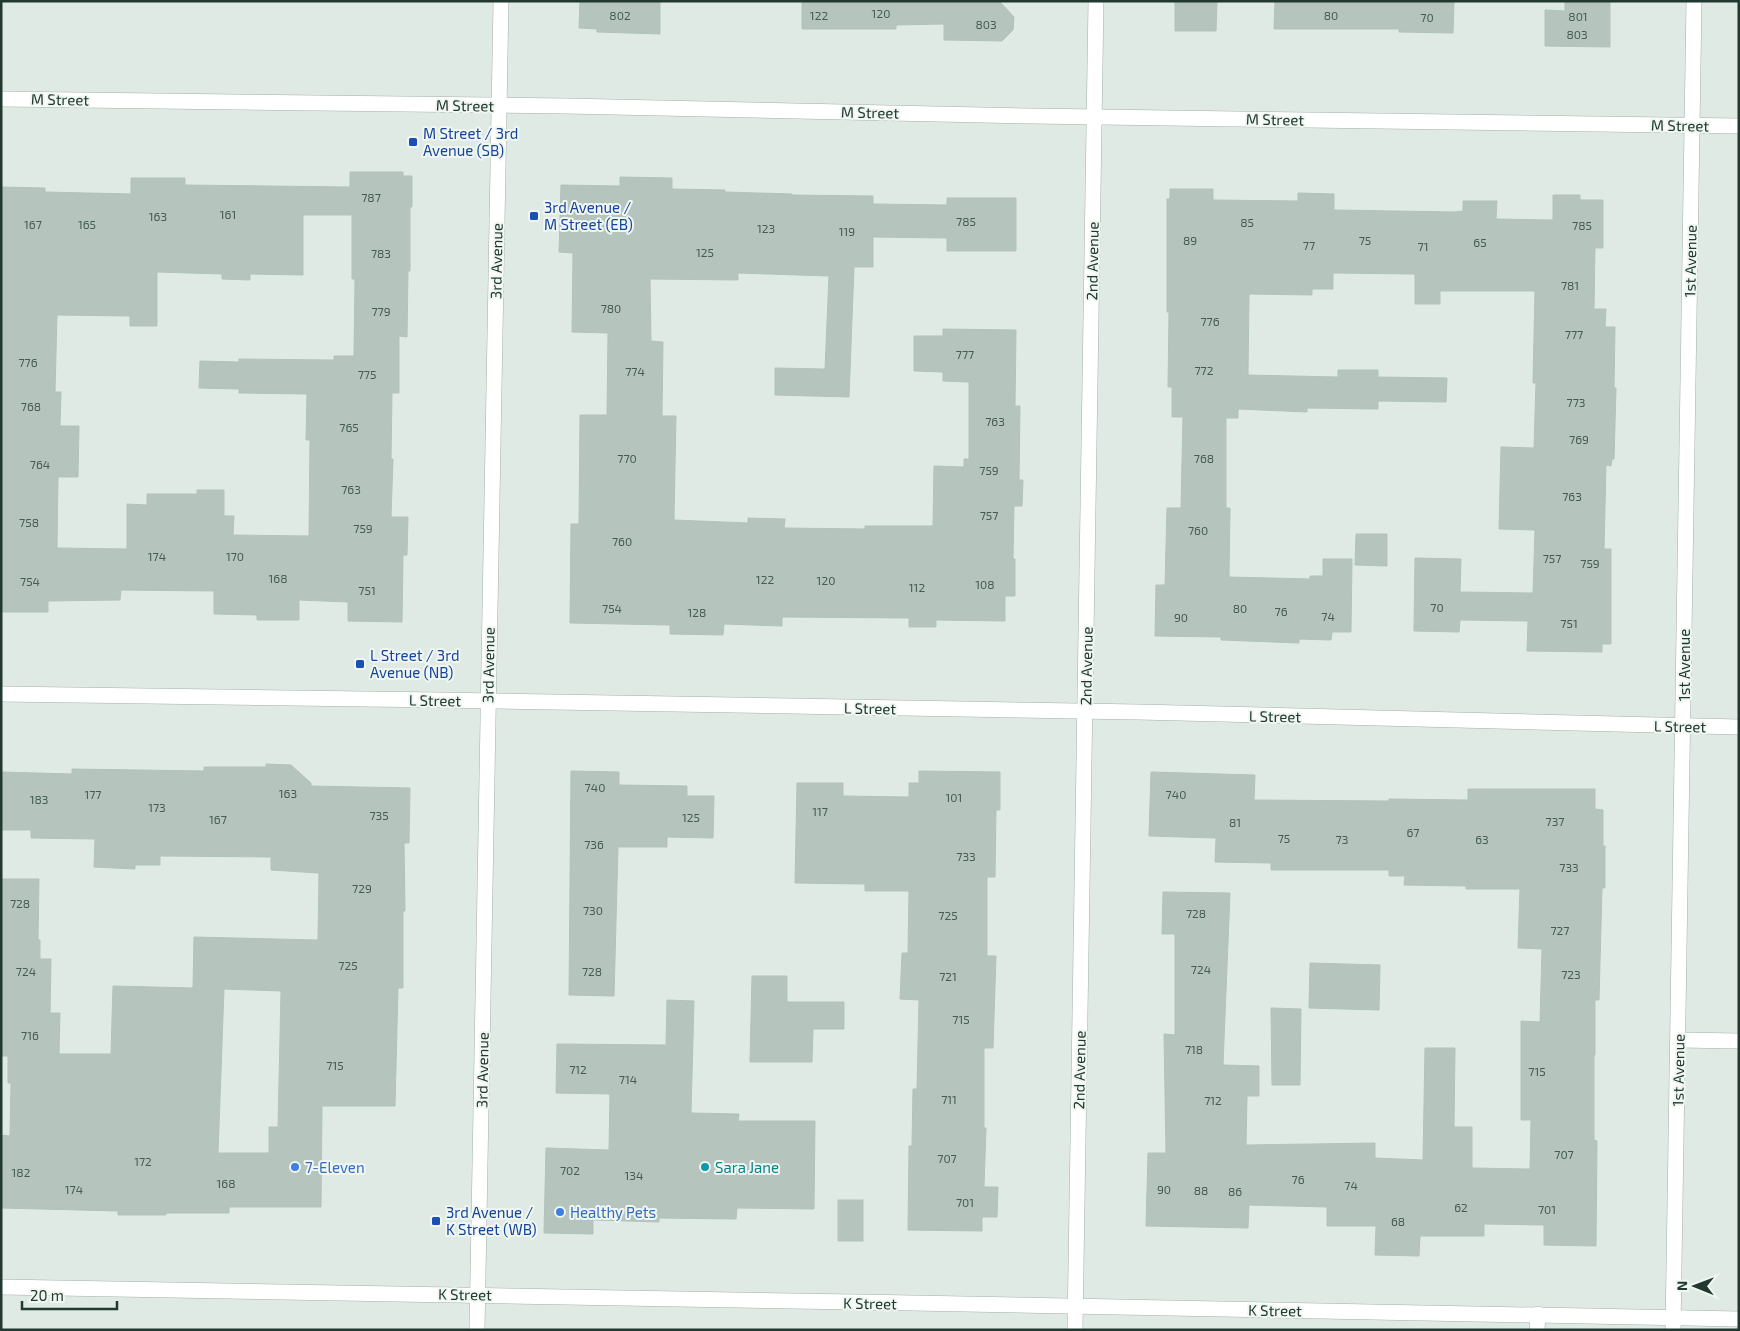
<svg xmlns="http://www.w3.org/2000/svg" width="1740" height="1331" viewBox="0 0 1740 1331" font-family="'Exo 2',sans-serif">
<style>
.building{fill:#b5c4bd;stroke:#b2c3ba;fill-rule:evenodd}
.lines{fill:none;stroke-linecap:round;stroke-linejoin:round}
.service-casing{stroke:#a2b1aa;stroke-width:16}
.minor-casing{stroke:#a2b1aa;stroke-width:16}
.tertiary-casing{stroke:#a2b1aa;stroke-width:16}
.service{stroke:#fff;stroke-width:15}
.minor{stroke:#fff;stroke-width:15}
.tertiary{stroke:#fff;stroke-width:15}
.transit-dot{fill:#1a4fb4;stroke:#f0f7f2;stroke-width:2}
.shop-dot{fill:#3f7fe0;stroke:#f0f7f2;stroke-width:2}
.culture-dot{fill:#0f9aa8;stroke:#f0f7f2;stroke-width:2}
.labels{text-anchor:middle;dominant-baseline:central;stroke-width:4;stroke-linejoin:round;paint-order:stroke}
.number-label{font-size:12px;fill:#465c53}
.street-label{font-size:15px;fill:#213930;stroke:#f0f7f2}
.transit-label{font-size:15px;fill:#164399;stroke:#f0f7f2;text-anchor:start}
.shop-label{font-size:15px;fill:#366cbe;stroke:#f0f7f2;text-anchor:start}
.culture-label{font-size:15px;fill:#0d838f;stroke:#f0f7f2;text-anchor:start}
</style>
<rect width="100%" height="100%" fill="#dfeae4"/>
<g class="building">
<path d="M580,1H660V34L597,32V29L579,28Z"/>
<path d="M802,1H999L1014,17L1013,30L1002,41L944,40V24L896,25V29H802Z"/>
<path d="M1175,1H1217L1216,31H1175Z"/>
<path d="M1275,1H1454L1453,33L1399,32V29H1274Z"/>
<path d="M1565,1H1610V47L1545,46V10L1565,11Z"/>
<path d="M350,172H403V176H412V207H410V271H408L407,337L399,336V393H392L391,459H393L391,517H408L407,555H403L402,622L348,621V602L299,600V620H257V615L214,614V591L121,590L120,600L48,601V612H1V187L45,188V192L131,194V178H185V185L350,187ZM303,215H352V279H355L354,356H334V360L239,359V362L200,361L199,388L239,389V393L307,394L306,440H310L309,536L233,535L234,516H224V490H197V494H147V505L127,504V549L57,548L58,477H78L79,426H60L61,392H55L57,315L130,316V326H157V272L222,274V279L250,280V274L303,275Z"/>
<path d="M620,177L672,178V189L725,190V192L792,194V195L873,196V204L947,205V198H1016V251H947V238L873,237V267H854L849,397L775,395V368L825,369L829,276L738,273V280L650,279L651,341L663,342L662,416H676L674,520L748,523V518L785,519L784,528L865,529V526H933L934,466L964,467V459H969V382L943,381V372L914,371V336H943V329L1016,330L1015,406H1020L1019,480H1023L1022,506H1014L1013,559H1015V596H1005V621L936,620V627H909V618L782,617V626L724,624L723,635L670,634V625L570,623L571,524H579L580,415H607L608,333L572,332L573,253L559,252L561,185L620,186Z"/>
<path d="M1170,189H1213V200L1298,201V193L1334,194V210L1454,212L1463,211V201H1497L1496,219L1553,220V195H1580V200H1603V248H1595L1594,309H1606L1605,327H1615L1614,388H1616L1614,459H1612L1611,466L1606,465L1604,549H1611V644H1602V652L1527,651L1528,621L1460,620L1459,632L1414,631L1415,558L1461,559L1460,592L1533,593L1535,530L1499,529L1501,447L1534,448L1536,383H1533L1535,291H1440V304H1415V274L1333,273V289H1312V295L1249,294L1248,375L1338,377V370H1378V377L1447,378L1446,402L1378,401V409L1307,408V412L1238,409V418H1226V508H1230L1229,577L1310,579V576H1323V559H1352L1351,632H1332L1331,640L1299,639V643L1221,640V637L1155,636L1156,585H1165L1167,508H1181L1183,417H1172V387H1168L1169,312H1167V199H1170Z"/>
<path d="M1356,534H1387V566L1355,565Z"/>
<path d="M266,764L291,765L311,783V786L410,788L409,843H404L405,911H403V988H398L395,1106H322L321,1207H229V1213H166V1215H118V1211L1,1208V1135L10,1136L11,1083H8V1056H1V879H39L38,940H40V959H51L50,1013H60L59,1054H111L113,986L193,988L194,937L318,940L319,873L271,870V857L160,856V865H135V869L94,867L95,839L31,838V830H1V772L72,774V769L204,771V767H266ZM224,989L281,991L278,1127H269V1153H218Z"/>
<path d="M571,771L619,772V785L687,786V796H714L713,838L667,837V847H618L614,996L569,995Z"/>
<path d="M919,771L1000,772V810H996L995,877H987V956H996L993,1048H984V1128H986L984,1187H998L997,1217H982V1231L908,1230L909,1146H912L913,1089H917L919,1000L900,999L902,953H908L909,891H865V884L795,883L797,783H843V796L909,797V783H919Z"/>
<path d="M1151,772L1255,775L1254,800L1389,801V799L1468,800V789H1595V809L1603,810V846H1605V888H1602L1599,1000H1595V1055H1594V1140L1597,1141L1596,1246L1544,1245V1225L1484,1224V1236H1420L1419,1256L1375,1255L1376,1226H1327V1207L1249,1205L1248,1228L1146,1226L1148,1153H1166L1164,1034L1175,1035V934H1162L1163,892L1230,893L1223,1065L1259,1066V1096H1247L1246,1145L1375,1143V1158L1423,1160L1425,1048H1455L1454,1127H1472V1168L1530,1169L1531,1120H1521V1021L1540,1022L1542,949L1518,948L1520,889H1466V886L1404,885L1405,876H1389V870H1271V863L1215,862L1216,838L1149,836Z"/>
<path d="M1310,963L1380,965L1379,1010L1309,1008Z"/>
<path d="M752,976H787V1002H844V1029H813L812,1062H750Z"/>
<path d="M667,1000L694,1001L691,1113L739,1114L738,1121H815L814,1209L737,1208L736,1219L659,1218V1222L593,1220V1234L544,1233L546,1148L609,1150L610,1094L556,1093L557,1044L666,1045Z"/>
<path d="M1271,1008L1301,1009L1300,1085H1272Z"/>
<rect x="838" y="1200" width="25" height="41"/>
</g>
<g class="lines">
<defs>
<g id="service">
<path d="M1679,1040L1739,1041"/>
<path d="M1537,1330L1538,1314"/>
</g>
<g id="minor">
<path d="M1,99L566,106L1031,116L1739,126"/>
<path d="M1,694L439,700L1138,712L1739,727"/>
<path d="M1,1287C580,1295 1160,1309 1739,1319"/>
<path d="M1673,1330L1694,1"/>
</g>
<g id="tertiary">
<path d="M477,1330L501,1"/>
<path d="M1075,1330L1096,1"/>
</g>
</defs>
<use href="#service" class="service-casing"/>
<use href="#minor" class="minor-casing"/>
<use href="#tertiary" class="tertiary-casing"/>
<use href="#service" class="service"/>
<use href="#minor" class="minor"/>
<use href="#tertiary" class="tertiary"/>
</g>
<g class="transit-dot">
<rect x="408" y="137" width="10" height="10" rx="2.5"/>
<rect x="529" y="211" width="10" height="10" rx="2.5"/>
<rect x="355" y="659" width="10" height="10" rx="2.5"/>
<rect x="431" y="1216" width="10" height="10" rx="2.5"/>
</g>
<g class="shop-dot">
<circle cx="295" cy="1167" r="5"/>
<circle cx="560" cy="1212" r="5"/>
</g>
<circle class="culture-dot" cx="705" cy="1167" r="5"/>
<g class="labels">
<g class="number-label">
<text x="881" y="13">120</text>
<text x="620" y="15">802</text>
<text x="819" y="15">122</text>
<text x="1331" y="15">80</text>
<text x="1578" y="16">801</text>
<text x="1427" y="17">70</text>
<text x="986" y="24">803</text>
<text x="1577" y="34">803</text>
<text x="371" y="197">787</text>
<text x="228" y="214">161</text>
<text x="158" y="216">163</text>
<text x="966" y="221">785</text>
<text x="1247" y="222">85</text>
<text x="33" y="224">167</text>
<text x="87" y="224">165</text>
<text x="1582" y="225">785</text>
<text x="766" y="228">123</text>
<text x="847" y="231">119</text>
<text x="1190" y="240">89</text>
<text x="1365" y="240">75</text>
<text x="1480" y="242">65</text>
<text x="1309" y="245">77</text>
<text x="1423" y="246">71</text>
<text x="705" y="252">125</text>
<text x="381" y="253">783</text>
<text x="1570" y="285">781</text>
<text x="611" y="308">780</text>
<text x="381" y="311">779</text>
<text x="1210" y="321">776</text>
<text x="1574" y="334">777</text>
<text x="965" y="354">777</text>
<text x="28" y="362">776</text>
<text x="1204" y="370">772</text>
<text x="635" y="371">774</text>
<text x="367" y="374">775</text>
<text x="1576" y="402">773</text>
<text x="31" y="406">768</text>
<text x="995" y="421">763</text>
<text x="349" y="427">765</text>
<text x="1579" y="439">769</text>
<text x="627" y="458">770</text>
<text x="1204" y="458">768</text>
<text x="40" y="464">764</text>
<text x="989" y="470">759</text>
<text x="351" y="489">763</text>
<text x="1572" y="496">763</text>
<text x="989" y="515">757</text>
<text x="29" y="522">758</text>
<text x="363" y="528">759</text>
<text x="1198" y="530">760</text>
<text x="622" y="541">760</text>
<text x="157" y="556">174</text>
<text x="235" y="556">170</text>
<text x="1552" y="558">757</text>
<text x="1590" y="563">759</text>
<text x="278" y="578">168</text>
<text x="765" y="579">122</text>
<text x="826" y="580">120</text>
<text x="30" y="581">754</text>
<text x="985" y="584">108</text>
<text x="917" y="587">112</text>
<text x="367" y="590">751</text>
<text x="1437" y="607">70</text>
<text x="612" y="608">754</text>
<text x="1240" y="608">80</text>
<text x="1281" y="611">76</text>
<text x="697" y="612">128</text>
<text x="1328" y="616">74</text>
<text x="1181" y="617">90</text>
<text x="1569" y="623">751</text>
<text x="595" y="787">740</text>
<text x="288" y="793">163</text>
<text x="93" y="794">177</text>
<text x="1176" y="794">740</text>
<text x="954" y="797">101</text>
<text x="39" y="799">183</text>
<text x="157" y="807">173</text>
<text x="820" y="811">117</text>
<text x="379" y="815">735</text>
<text x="691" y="817">125</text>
<text x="218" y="819">167</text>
<text x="1555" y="821">737</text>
<text x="1235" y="822">81</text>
<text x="1413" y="832">67</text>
<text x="1284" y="838">75</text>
<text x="1342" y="839">73</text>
<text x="1482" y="839">63</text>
<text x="594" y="844">736</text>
<text x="966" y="856">733</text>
<text x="1569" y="867">733</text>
<text x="362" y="888">729</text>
<text x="20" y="903">728</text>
<text x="593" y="910">730</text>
<text x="1196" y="913">728</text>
<text x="948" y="915">725</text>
<text x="1560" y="930">727</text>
<text x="348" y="965">725</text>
<text x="1201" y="969">724</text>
<text x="26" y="971">724</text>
<text x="592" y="971">728</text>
<text x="1571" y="974">723</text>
<text x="948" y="976">721</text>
<text x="961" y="1019">715</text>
<text x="30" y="1035">716</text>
<text x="1194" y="1049">718</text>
<text x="335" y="1065">715</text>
<text x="578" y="1069">712</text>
<text x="1537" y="1071">715</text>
<text x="628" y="1079">714</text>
<text x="949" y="1099">711</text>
<text x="1213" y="1100">712</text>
<text x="1564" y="1154">707</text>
<text x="947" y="1158">707</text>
<text x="143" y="1161">172</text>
<text x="570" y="1170">702</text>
<text x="21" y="1172">182</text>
<text x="634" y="1175">134</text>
<text x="1298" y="1179">76</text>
<text x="226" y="1183">168</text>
<text x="1351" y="1185">74</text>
<text x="74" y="1189">174</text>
<text x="1164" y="1189">90</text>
<text x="1201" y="1190">88</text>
<text x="1235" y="1191">86</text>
<text x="965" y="1202">701</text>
<text x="1461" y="1207">62</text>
<text x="1547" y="1209">701</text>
<text x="1398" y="1221">68</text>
</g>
<g class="street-label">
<text transform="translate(60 99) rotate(1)">M Street</text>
<text transform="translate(465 105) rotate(1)">M Street</text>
<text transform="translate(870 112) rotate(1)">M Street</text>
<text transform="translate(1275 119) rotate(1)">M Street</text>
<text transform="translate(1680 125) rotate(1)">M Street</text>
<text transform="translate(496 261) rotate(-89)">3rd Avenue</text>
<text transform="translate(1092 261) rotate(-89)">2nd Avenue</text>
<text transform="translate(1690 261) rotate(-89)">1st Avenue</text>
<text transform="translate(488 665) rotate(-89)">3rd Avenue</text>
<text transform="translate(1684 665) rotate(-90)">1st Avenue</text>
<text transform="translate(1086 666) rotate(-89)">2nd Avenue</text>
<text transform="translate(435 700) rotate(1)">L Street</text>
<text transform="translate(870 708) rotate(1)">L Street</text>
<text transform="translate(1275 716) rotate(1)">L Street</text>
<text transform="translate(1680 726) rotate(1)">L Street</text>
<text transform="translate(482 1070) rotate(-89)">3rd Avenue</text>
<text transform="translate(1079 1070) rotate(-89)">2nd Avenue</text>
<text transform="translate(1678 1070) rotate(-89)">1st Avenue</text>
<text transform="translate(465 1294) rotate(1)">K Street</text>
<text transform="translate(870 1303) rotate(1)">K Street</text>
<text transform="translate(1275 1310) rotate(1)">K Street</text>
</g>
<g class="transit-label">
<text x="423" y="133">M Street / 3rd<tspan x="423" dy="17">Avenue (SB)</tspan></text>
<text x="544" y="207">3rd Avenue /<tspan x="544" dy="17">M Street (EB)</tspan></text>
<text x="370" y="655">L Street / 3rd<tspan x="370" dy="17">Avenue (NB)</tspan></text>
<text x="446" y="1212">3rd Avenue /<tspan x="446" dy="17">K Street (WB)</tspan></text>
</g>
<g class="shop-label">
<text x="305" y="1167">7-Eleven</text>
<text x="570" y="1212">Healthy Pets</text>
</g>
<g class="culture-label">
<text x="715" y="1167">Sara Jane</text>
</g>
</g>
<rect width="1740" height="1331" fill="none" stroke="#213930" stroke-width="5"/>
<g transform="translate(1695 1286) rotate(271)" stroke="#f0f7f2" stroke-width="4" paint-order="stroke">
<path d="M0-4L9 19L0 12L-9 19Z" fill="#213930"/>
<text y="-8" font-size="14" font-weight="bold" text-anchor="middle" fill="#213930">N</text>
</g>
<path d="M22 1301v8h95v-8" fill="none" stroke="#213930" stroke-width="2.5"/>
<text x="30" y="1301" font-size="15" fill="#213930" stroke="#f0f7f2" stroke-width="4" paint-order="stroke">20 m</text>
</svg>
